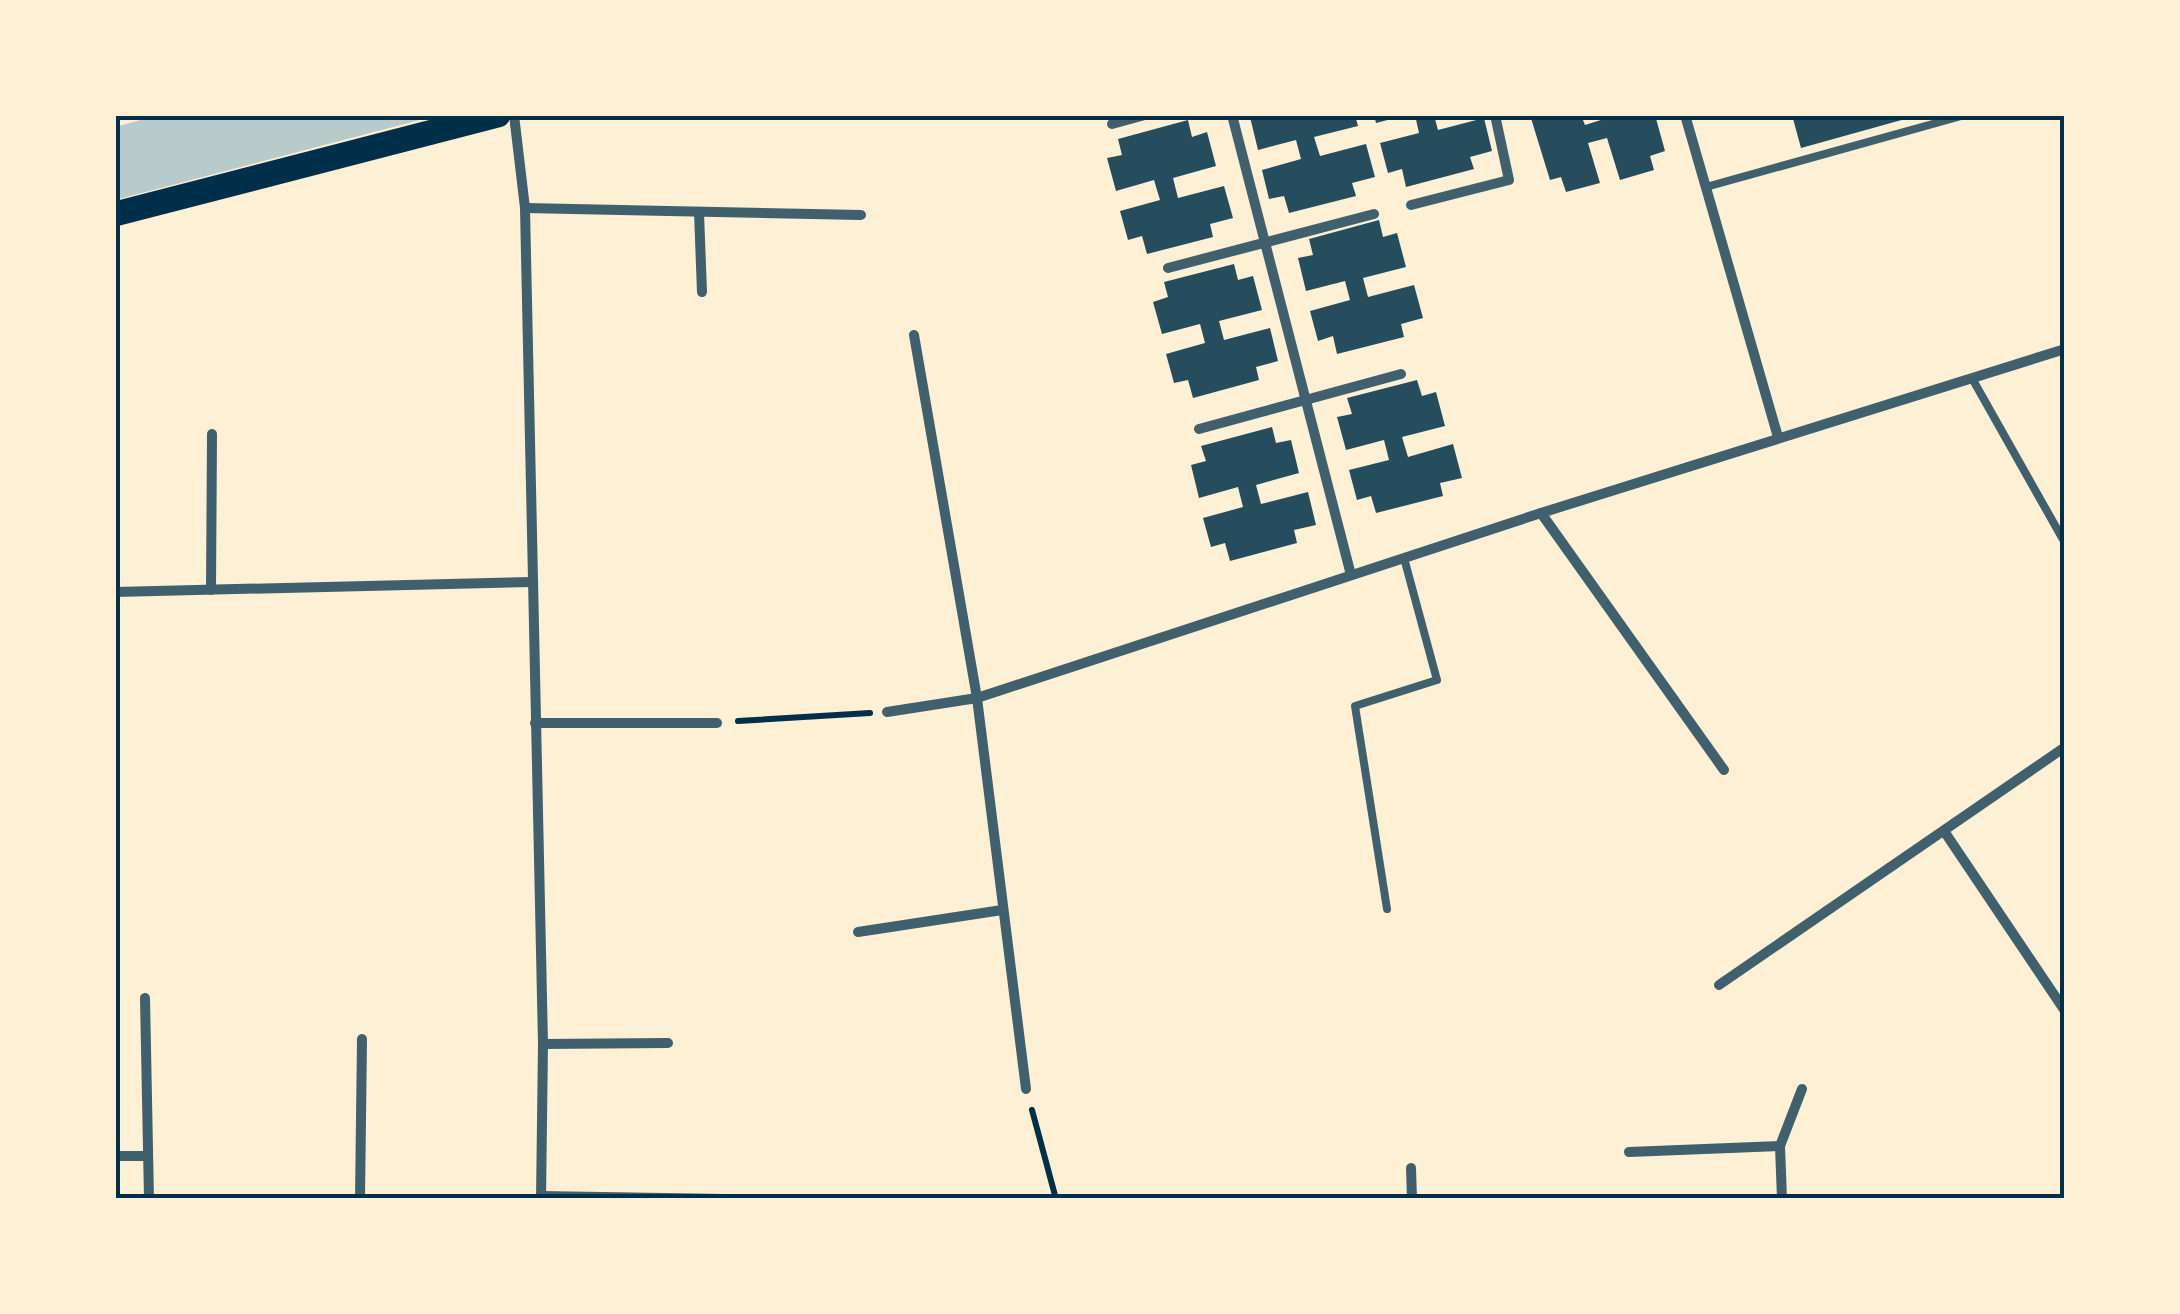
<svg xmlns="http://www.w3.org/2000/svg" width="2180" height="1314" viewBox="0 0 2180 1314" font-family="Overpass,sans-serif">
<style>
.green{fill:#b9caca}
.building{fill:#264d5e}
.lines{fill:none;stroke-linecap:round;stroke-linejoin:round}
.path{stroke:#003049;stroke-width:6}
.service{stroke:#3f606c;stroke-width:8}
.minor{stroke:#3f606c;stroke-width:10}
.primary{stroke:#003049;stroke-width:25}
.neatline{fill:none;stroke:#003049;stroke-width:4}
</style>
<rect width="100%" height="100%" fill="#fdf0d5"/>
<path class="green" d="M159,115H439L115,200V127Z"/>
<g class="building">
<path d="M1258,115H1355L1358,126L1314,137L1320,156L1366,144L1375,177L1352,183L1356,196L1289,213L1284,196L1269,199L1262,170L1301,159L1296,140L1258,150L1250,117Z"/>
<path d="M1374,115H1403V116L1376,123Z"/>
<path d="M1415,115H1434L1438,130L1484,118L1492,151L1470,157L1474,169L1406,187L1402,169L1388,173L1380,143L1419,133Z"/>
<path d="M1530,115H1581L1585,125L1604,119L1603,115H1655L1665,151L1650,156L1654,170L1620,180L1607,138L1588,143L1600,183L1566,192L1561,177L1550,180Z"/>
<path d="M1792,115H1915L1916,116L1801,148Z"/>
<path d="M1188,120L1192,137L1207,132L1216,166L1173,178L1178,198L1224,186L1233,218L1210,224L1213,237L1147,254L1142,236L1128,240L1120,211L1160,200L1154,180L1116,191L1107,158L1122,155L1118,139Z"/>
<path d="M1379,220L1383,237L1397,233L1406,267L1363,278L1368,297L1414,285L1423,318L1401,324L1404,337L1337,354L1333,336L1318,341L1310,311L1350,300L1345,281L1306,291L1298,258L1313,255L1309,239Z"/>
<path d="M1234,264L1238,280L1253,276L1262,310L1219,321L1224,340L1270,328L1278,361L1256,367L1259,380L1193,398L1188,380L1174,383L1166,354L1205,343L1200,324L1162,334L1153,302L1168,297L1164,282Z"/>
<path d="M1417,380L1422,396L1436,392L1445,426L1402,437L1408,457L1453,444L1462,478L1440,483L1443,496L1376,513L1371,496L1357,500L1349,470L1389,460L1384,440L1346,450L1337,417L1352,414L1347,398Z"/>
<path d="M1272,427L1276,443L1291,440L1299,473L1256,485L1261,504L1308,492L1316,525L1294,530L1297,543L1230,561L1225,543L1211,547L1203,518L1243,507L1238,487L1199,498L1191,465L1206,461L1201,446Z"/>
</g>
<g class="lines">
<g class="path">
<path d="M738,721L870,713"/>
<path d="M1032,1110L1056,1199"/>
</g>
<g class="service">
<path d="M1706,187L1965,115"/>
<path d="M1973,380L2065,543"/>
<path d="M1387,909L1355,706L1437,680L1404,558"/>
</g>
<g class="minor">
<path d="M514,115L525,208L543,1044L541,1199"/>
<path d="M1232,115L1351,575"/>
<path d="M1685,115L1778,437"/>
<path d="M1112,124L1145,115"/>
<path d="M1411,205L1509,180L1495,115"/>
<path d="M525,208L861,215"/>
<path d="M699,213L702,292"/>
<path d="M1168,268L1374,214"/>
<path d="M914,335L977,698L1026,1089"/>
<path d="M1199,429L1401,374"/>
<path d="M1541,513L1724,770"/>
<path d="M211,590L212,434"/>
<path d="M115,592L532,582"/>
<path d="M887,712L977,698L1541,513L2065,349"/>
<path d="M535,723H717"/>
<path d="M1944,831L2065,1011"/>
<path d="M858,932L1002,910"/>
<path d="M1719,985L2065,747"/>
<path d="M145,998L149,1199"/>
<path d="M543,1044L668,1043"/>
<path d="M1629,1152L1780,1146"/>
<path d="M115,1156H146"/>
<path d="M1411,1168L1412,1199"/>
<path d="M541,1196L725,1199"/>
<path d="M360,1199L362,1039"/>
<path d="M1782,1199L1780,1146L1802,1089"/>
</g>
<path class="primary" d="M115,214L498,115"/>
</g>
<rect width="2180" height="1314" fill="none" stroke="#fdf0d5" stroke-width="235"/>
<rect x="118" y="118" width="1944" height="1078" class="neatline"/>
</svg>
